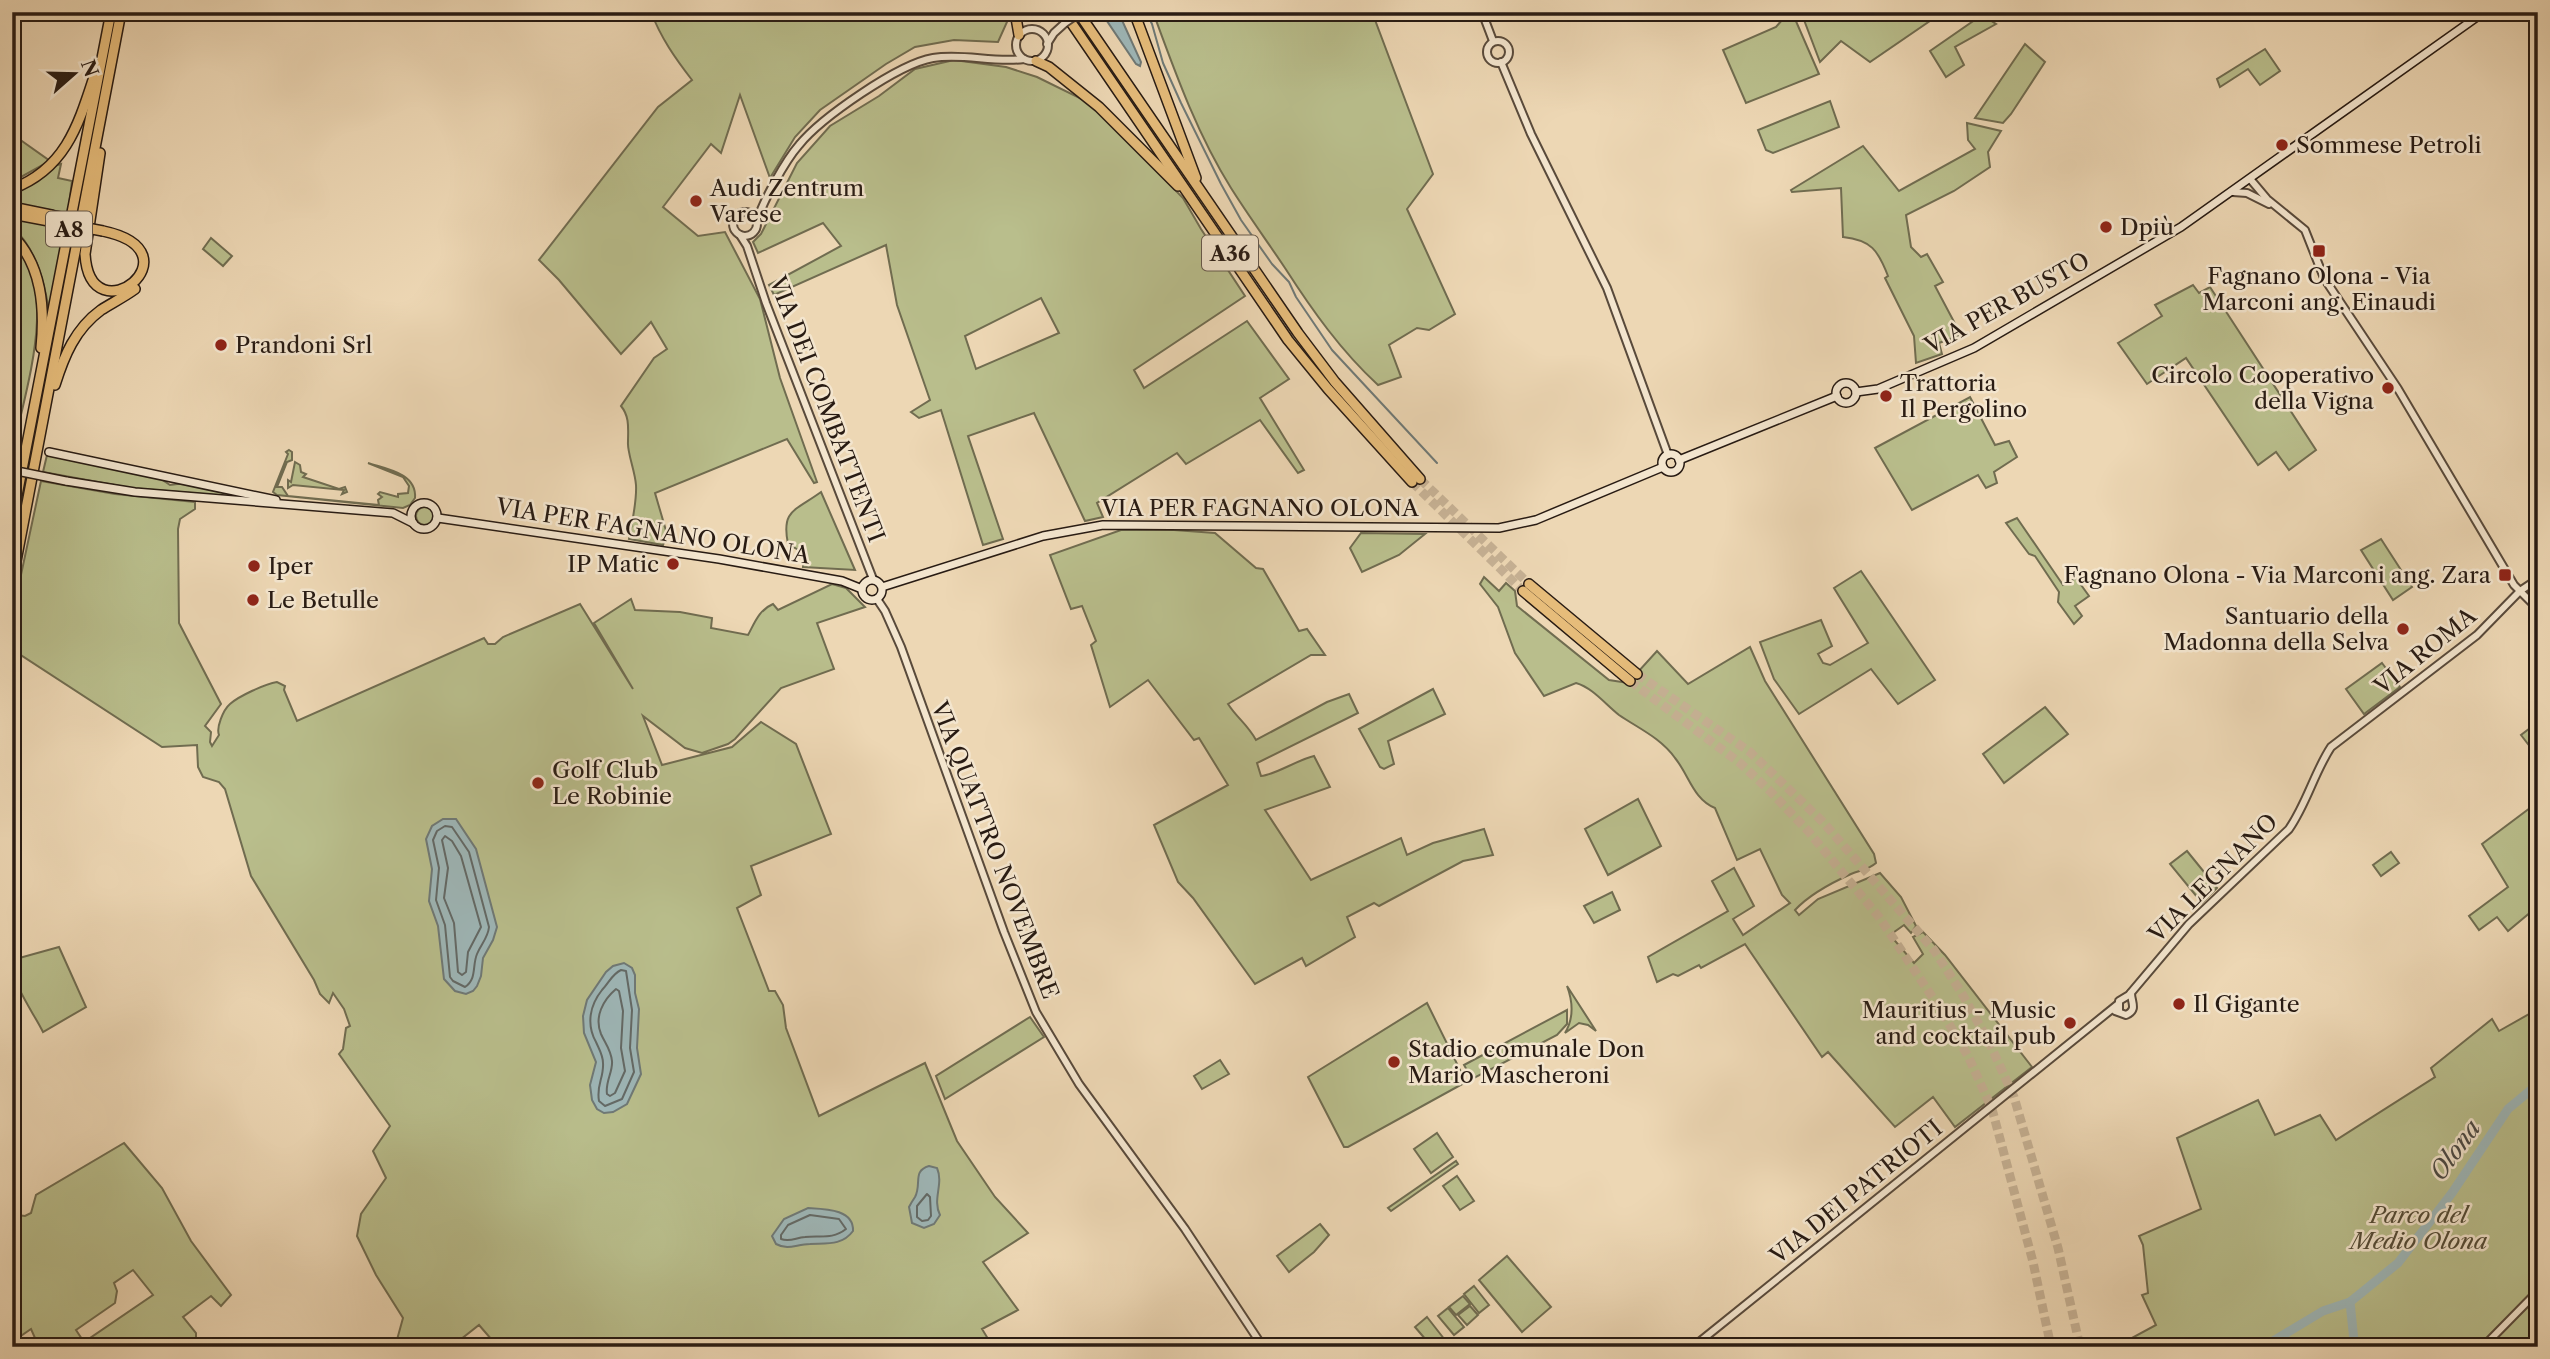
<svg xmlns="http://www.w3.org/2000/svg" width="2550" height="1359" viewBox="0 0 2550 1359" font-family="'Libre Caslon Text',serif">
<style>
.green{fill:#b9be8c;stroke:#706c50;stroke-width:2;fill-rule:evenodd}
.water{fill:#9eb7b8;stroke:#6f7976;stroke-width:2}
.lines{fill:none;stroke-linecap:round;stroke-linejoin:round}
.shore{stroke:#636966;stroke-width:2}
.stream{stroke:#6f7976;stroke-width:2}
.river{stroke:#9eb7b8;stroke-width:9}
.secondary-tunnel{stroke:#c6b194;stroke-width:7;stroke-dasharray:7 3.5;stroke-linecap:butt}
.motorway-tunnel{stroke:#c6b194;stroke-width:9;stroke-dasharray:9 4.5;stroke-linecap:butt}
.tertiary-casing{stroke:#594a3b;stroke-width:10}
.secondary-casing{stroke:#281b13;stroke-width:10}
.motorway-casing{stroke:#281b13;stroke-width:12}
.tertiary{stroke:#f3e5ce;stroke-width:6}
.secondary{stroke:#f3e5ce;stroke-width:7}
.motorway{stroke:#e6bc7a;stroke-width:9}
.tertiary-bridge-casing{stroke:#594a3b;stroke-width:10;stroke-linecap:butt}
.secondary-bridge-casing{stroke:#281b13;stroke-width:10;stroke-linecap:butt}
.motorway-bridge-casing{stroke:#281b13;stroke-width:12;stroke-linecap:butt}
.tertiary-bridge{stroke:#f3e5ce;stroke-width:6}
.secondary-bridge{stroke:#f3e5ce;stroke-width:7}
.motorway-bridge{stroke:#e6bc7a;stroke-width:9}
.poi-dot{fill:#8f2418;stroke:#f3e5ce;stroke-width:2.5}
.labels{text-anchor:middle;dominant-baseline:central;stroke-width:5;stroke-linejoin:round;paint-order:stroke}
.shield{fill:#f3e5ce;stroke:#65584b;stroke-width:2}
.shield-label{font-size:21px;font-weight:bold;fill:#281b13}
.poi-label{font-size:23px;fill:#281b13;stroke:#f3e5ce;text-anchor:start}
.street-label{font-size:23px;fill:#281b13;stroke:#f3e5ce}
.park-label{font-size:23px;font-style:italic;fill:#544c37;stroke:#f3e5ce}
.water-label{font-size:24px;font-style:italic;fill:#4b4a45;stroke:#f3e5ce}
</style>
<rect width="100%" height="100%" fill="#edd7b4"/>
<filter id="stains"><feTurbulence type="fractalNoise" baseFrequency=".00286" numOctaves="4"/><feColorMatrix values="0 0 0 0 .2 0 0 0 0 .09 0 0 0 0 .02 0 0 0 .5 -.17"/></filter>
<radialGradient id="worn" r=".72"><stop offset=".6" stop-color="#630" stop-opacity="0"/><stop offset="1" stop-color="#630" stop-opacity=".3"/></radialGradient>
<g class="green">
<path d="M651,12H1004L1007,22L998,42L954,40L915,47L886,64L820,110L795,137L770,178L740,95L721,153L711,144L663,207L698,236L725,232L760,299L780,378L817,482L814,483L787,439L655,493L667,534L663,545L629,539C632,522 637,502 636,485C635,471 627,452 628,442C628,429 630,417 621,406L654,358L667,349L651,322L621,354L559,280L539,260L658,107L692,80C675,58 661,38 651,12Z"/>
<path d="M1153,12H1372L1433,174L1407,209L1455,314L1429,330L1417,328L1389,345L1401,377L1378,385C1341,351 1312,310 1285,268C1267,241 1248,215 1231,188C1197,134 1175,72 1153,12Z"/>
<path d="M1789,12H1792L1819,74L1746,103L1723,50L1776,27Z"/>
<path d="M1801,12H1943L1870,62L1841,41L1820,62Z"/>
<path d="M1982,15L1996,24L1955,47L1964,65L1946,77L1930,51Z"/>
<path d="M2025,44L2045,62L2011,114L2003,123L1975,118Z"/>
<path d="M2265,49L2280,71L2260,85L2248,69L2220,87L2217,79Z"/>
<path d="M954,60L1006,67L1037,77L1090,103L1183,198L1201,229L1245,296L1134,370L1144,388L1247,321L1289,379L1260,398L1304,470L1298,473L1260,420L1186,464L1177,453L1097,503L1103,517L1085,521L1034,413L968,436L1003,539L983,545L941,410L919,418L911,412L930,400L897,305L886,245L774,295L769,285L841,246L823,223L758,253L753,242L761,234L797,163L830,126L879,96L915,69ZM1041,298L1059,333L976,369L965,336Z"/>
<path d="M1830,101L1839,127L1773,153L1766,150L1758,130Z"/>
<path d="M1967,123L2001,131L1988,152L1990,167L1954,191L1906,215L1911,247L1921,257L1927,254L1943,282L1935,286L1961,335L1939,343L1942,354L1916,363L1914,336L1885,278L1888,276C1878,250 1871,240 1843,237L1841,188L1792,192L1791,190L1863,146L1899,191L1975,149L1968,140Z"/>
<path d="M12,134L50,161L12,182Z"/>
<path d="M61,164L58,178L72,181L68,213L12,204V192L54,166Z"/>
<path d="M12,218L65,229L49,310C43,277 36,250 12,226Z"/>
<path d="M211,238L232,256L223,266L203,249Z"/>
<path d="M12,240C58,284 29,378 17,432L12,428Z"/>
<path d="M2193,285L2199,293L2210,287L2316,450L2289,470L2276,452L2258,465L2186,358L2147,384L2118,343L2162,316L2155,305Z"/>
<path d="M1970,397L1995,445L2009,441L2017,457L1994,472L1997,483L1986,488L1978,475L1912,510L1875,448Z"/>
<path d="M289,450L292,452V460L287,462L277,487H282L288,496L379,505L378,500L382,497L378,494L380,492L398,497V494L408,493L409,486L403,477L368,463C386,469 417,473 415,498L410,505L403,508L277,495L273,492L288,454L286,452Z"/>
<path d="M47,455L158,477L170,485L185,483L251,498L131,488L43,472Z"/>
<path d="M295,462L300,465L301,472L306,474L303,477L339,489L345,487L347,492L342,494L344,490L293,485L288,488V480L291,482Z"/>
<path d="M41,481L115,494L195,502V509L180,519L178,529L179,623L221,704L205,726L211,732L210,742L212,746L219,735C216,728 223,710 230,704C239,696 265,684 277,682L285,686L284,690L297,721L484,638L488,644H495L503,637L580,604L633,689L594,623L631,599L635,610L680,612L712,618L711,628L748,635C755,622 759,610 773,604L778,610L832,584L846,588L865,607L817,623L834,669L781,688L735,739L728,744L702,753L685,748L643,716L662,765L732,747L761,722L796,744L831,834L751,866L761,895L737,908L769,991H775L783,1005L786,1028L819,1116L925,1063L957,1141L995,1197L1028,1233L983,1262L1018,1310L982,1329L993,1347H498L479,1325L451,1347H395L403,1318L376,1275L357,1236L361,1214L386,1178L373,1151L390,1126L339,1054L343,1049L346,1028L350,1026L344,1009L333,993L329,1003L320,994L314,980L251,876L225,789L219,782L203,777L198,767L197,745L162,747L19,654L12,686V617Z"/>
<path d="M821,492L855,570L803,567L804,553L788,544C781,510 795,511 821,492Z"/>
<circle cx="425" cy="516" r="9"/>
<path d="M2017,518L2063,585L2076,578L2089,596L2075,606L2082,616L2074,624L2058,602L2059,592L2035,556L2029,554L2006,523Z"/>
<path d="M1121,530H1174L1215,533L1256,568L1263,569L1299,631L1307,629L1325,655H1311L1228,704C1237,718 1247,724 1256,740L1327,702L1349,694L1358,713L1257,763L1261,776C1275,775 1297,760 1314,756L1330,787L1265,810L1311,880L1401,838L1407,855L1433,843L1484,829L1493,855L1463,861L1379,906L1374,903L1347,917L1355,937L1306,966L1302,958L1255,984L1193,898L1178,882L1154,825L1228,785L1199,738L1194,740L1148,680L1110,707L1091,645L1096,641L1082,606L1071,609L1050,555Z"/>
<path d="M1361,533L1425,534L1399,555L1362,572L1350,548Z"/>
<path d="M2381,539L2412,587L2393,600L2361,550Z"/>
<path d="M1861,571L1935,680L1898,704L1871,669L1799,714L1774,679L1760,642L1821,620L1832,646L1818,654L1823,663L1830,665L1868,643L1834,588Z"/>
<path d="M1484,577L1499,591L1506,583L1515,591L1517,606L1609,680L1628,683L1657,651L1688,684L1750,647L1765,681L1874,854L1876,863C1868,870 1861,870 1851,874C1831,883 1810,894 1795,910L1799,915L1818,899L1880,873L1901,897L1916,926L1911,933L1904,925L1890,935L1914,963L1923,954L1913,937L1923,932L1945,955L2032,1067L1955,1127L1933,1097L1895,1127L1828,1052L1822,1057L1745,944L1701,968L1699,965L1678,976L1673,974L1657,982L1648,957L1728,911L1712,881L1734,868L1754,906L1733,919L1743,935L1790,903L1782,895L1760,849L1737,860L1715,808C1693,799 1689,775 1675,758C1661,738 1638,728 1619,715C1605,704 1593,688 1576,683L1544,696L1515,653L1498,607L1480,584Z"/>
<path d="M2382,663L2400,687L2364,714L2346,689Z"/>
<path d="M1433,689L1445,714L1388,741L1394,764L1384,769L1380,767L1359,729Z"/>
<path d="M2045,707L2068,734L2004,783L1983,754Z"/>
<path d="M2538,722V757L2521,735Z"/>
<path d="M1638,799L1661,846L1608,875L1585,829Z"/>
<path d="M2538,802V906L2508,931L2497,917L2479,930L2469,916L2508,887L2482,844Z"/>
<path d="M2187,851L2217,888L2202,903L2170,864Z"/>
<path d="M2391,852L2399,863L2381,876L2373,865Z"/>
<path d="M1612,892L1620,910L1594,923L1584,906Z"/>
<path d="M59,947L86,1007L43,1032C32,1010 12,985 12,960Z"/>
<path d="M1567,986L1596,1031L1588,1025L1579,1023L1565,1033C1574,1018 1573,1002 1567,986Z"/>
<path d="M1427,1003L1466,1082L1348,1147H1344L1308,1077Z"/>
<path d="M2538,1009V1347H2129L2128,1340L2156,1325L2142,1295L2148,1293L2143,1245L2139,1236L2201,1209L2177,1138L2258,1100L2275,1135L2320,1115L2336,1140L2435,1077L2431,1068L2492,1019L2499,1031Z"/>
<path d="M1567,1010V1024L1557,1035L1472,1079L1464,1065Z"/>
<path d="M1030,1017L1044,1037L945,1099L936,1076Z"/>
<path d="M1220,1060L1229,1074L1202,1089L1194,1076Z"/>
<path d="M1437,1133L1453,1157L1431,1173L1414,1149Z"/>
<path d="M124,1143L162,1188L191,1241L231,1295L221,1306L211,1296L183,1317L196,1333V1341L188,1347H39L31,1329L12,1342V1207L17,1215L25,1216L31,1213L36,1195ZM133,1270L153,1295L84,1342L76,1330L115,1303L117,1291L114,1283Z"/>
<path d="M1456,1161L1458,1164L1391,1211L1388,1208Z"/>
<path d="M1457,1176L1474,1201L1460,1210L1443,1186Z"/>
<path d="M1320,1224L1329,1235L1314,1252L1289,1272L1277,1256Z"/>
<path d="M1507,1256L1551,1307L1522,1332L1479,1280Z"/>
<path d="M1474,1286L1489,1305L1479,1313L1464,1294Z"/>
<path d="M1463,1296L1470,1304L1456,1315L1449,1307Z"/>
<path d="M1470,1306L1478,1315L1467,1325L1458,1315Z"/>
<path d="M1448,1308L1464,1327L1454,1335L1438,1316Z"/>
<path d="M1427,1317L1445,1340L1437,1347H1432L1415,1327Z"/>
</g>
<g class="water">
<path d="M1110,13L1121,18L1141,62L1140,66L1136,64L1107,21L1106,16Z"/>
<path d="M443,819H456L476,849L497,927L493,940L483,958L481,976L477,986L473,991L466,994L455,991L444,979L438,926L429,901L432,869L426,839L432,826Z"/>
<path d="M624,963L632,968L635,975V993L639,1009L637,1048L641,1074L627,1104L613,1112L604,1113L597,1109L592,1100L590,1085L596,1062L584,1033L583,1016L587,1000L606,972L613,966Z"/>
<path d="M929,1166L937,1168C944,1184 932,1199 940,1215L934,1224L924,1228L912,1223L909,1207C911,1203 913,1200 915,1197C922,1184 912,1171 929,1166Z"/>
<path d="M808,1208C825,1209 854,1209 853,1231C842,1246 826,1243 810,1244C796,1244 789,1251 776,1244L772,1236L784,1219Z"/>
</g>
<g class="lines">
<g class="shore">
<path d="M445,826L452,827L469,852L489,927C488,938 481,944 477,954C472,966 477,979 465,987L453,981L450,977L445,925L436,900L439,868L433,840L437,831Z"/>
<path d="M445,836L452,841L461,856L481,927L468,952L466,972L462,975L458,972L454,923L444,898L448,868L442,840Z"/>
<path d="M621,970L626,971L632,1010L630,1048L634,1072L622,1099L605,1106L599,1101C596,1085 604,1078 603,1063C603,1055 599,1049 596,1042C586,1024 590,1005 602,990C609,983 612,974 621,970Z"/>
<path d="M616,989L619,991L623,1011L621,1048L625,1071L615,1093L610,1096L607,1094C605,1082 613,1072 612,1061C611,1050 605,1043 601,1034C594,1017 603,1000 616,989Z"/>
<path d="M927,1194L930,1197L931,1216L928,1220L922,1221L917,1217V1206Z"/>
<path d="M810,1215L839,1219L846,1229C832,1240 820,1235 805,1237C795,1238 790,1242 781,1239V1235L788,1225Z"/>
</g>
<path class="stream" d="M1144,19L1150,20L1152,24L1163,63L1181,103L1221,184L1241,220L1272,264L1289,282L1296,297L1332,350L1437,463"/>
<g class="river">
<path d="M2263,1347L2323,1311L2350,1302"/>
<path d="M2348,1347L2354,1341L2350,1302L2398,1263L2452,1193L2508,1109L2538,1084"/>
</g>
<path class="secondary-tunnel" d="M14,445L49,452"/>
<g class="motorway-tunnel">
<path d="M1420,479L1529,584"/>
<path d="M1412,482L1523,591"/>
<path d="M1637,674L1750,752L1823,822L1934,950L1961,992L1989,1042L2014,1097L2058,1248L2080,1347"/>
<path d="M1630,681L1740,763L1770,791L1808,831L1879,917L1939,1007L1968,1056L1992,1109L2033,1262L2051,1347"/>
</g>
<defs>
<g id="tertiary">
<path d="M1482,12L1493,41"/>
<circle cx="1032" cy="45" r="16"/>
<circle cx="1498" cy="52" r="11"/>
<path d="M1047,44L1054,33L1065,23"/>
<path d="M1501,62L1531,134L1607,288L1668,455"/>
<path d="M2251,180L2267,199L2305,230L2324,278L2398,389L2514,585L2538,609"/>
<path d="M2233,192L2247,193L2269,204"/>
<circle cx="745" cy="224" r="12"/>
<path d="M757,221C763,201 785,161 799,145C821,118 898,64 933,58C963,53 993,63 1024,59"/>
<path d="M740,235L747,246L766,303L873,579"/>
<path d="M877,599L885,611L901,647L1004,932L1036,1012L1079,1084L1185,1229L1263,1347"/>
<path d="M2115,1011L2126,1015C2138,1010 2131,1002 2131,993"/>
<path d="M2119,1011V1001L2129,995L2189,924L2289,829C2307,803 2314,773 2331,747L2477,635L2520,591L2538,579"/>
<path d="M1693,1347L2117,1005"/>
<path d="M2483,1347L2538,1291"/>
</g>
<g id="secondary">
<circle cx="1846" cy="393" r="10"/>
<path d="M1856,392L1878,389L1974,348L2181,227L2484,12"/>
<path d="M12,445H14"/>
<path d="M49,452L276,500"/>
<circle cx="1671" cy="463" r="9"/>
<path d="M1679,460L1837,396"/>
<path d="M66,481L135,492L393,513L413,523"/>
<circle cx="424" cy="516" r="13"/>
<path d="M438,518L719,559L842,581L862,589"/>
<circle cx="872" cy="590" r="10"/>
<path d="M882,587L1043,536L1103,525L1499,528L1536,520L1663,467"/>
</g>
<g id="motorway">
<path d="M1015,12L1019,35"/>
<path d="M1064,12L1288,340L1328,389L1412,482"/>
<path d="M1078,12L1298,333L1335,382L1420,479"/>
<path d="M1134,12L1196,178"/>
<path d="M1036,61L1049,67L1099,107L1178,186"/>
<path d="M100,153L85,254C90,340 202,252 103,231"/>
<path d="M12,189C65,169 78,126 94,77"/>
<path d="M12,207L51,215"/>
<path d="M12,214L49,221"/>
<path d="M12,235C42,265 45,308 41,348"/>
<path d="M55,385C64,356 75,329 101,310C112,303 124,297 135,289"/>
<path d="M12,521L111,12"/>
<path d="M12,582L121,12"/>
<path d="M1529,584L1637,674"/>
<path d="M1523,591L1630,681"/>
</g>
</defs>
<use href="#tertiary" class="tertiary-casing"/>
<use href="#secondary" class="secondary-casing"/>
<use href="#motorway" class="motorway-casing"/>
<use href="#tertiary" class="tertiary"/>
<use href="#secondary" class="secondary"/>
<use href="#motorway" class="motorway"/>
<defs>
<path id="tertiary-bridge" d="M1065,23L1081,12"/>
<path id="secondary-bridge" d="M12,470L66,481"/>
<g id="motorway-bridge">
<path d="M51,215L75,220"/>
<path d="M49,221L103,231"/>
</g>
</defs>
<use href="#tertiary-bridge" class="tertiary-bridge-casing"/>
<use href="#secondary-bridge" class="secondary-bridge-casing"/>
<use href="#motorway-bridge" class="motorway-bridge-casing"/>
<use href="#tertiary-bridge" class="tertiary-bridge"/>
<use href="#secondary-bridge" class="secondary-bridge"/>
<use href="#motorway-bridge" class="motorway-bridge"/>
</g>
<g class="poi-dot">
<circle cx="2282" cy="145" r="7"/>
<circle cx="696" cy="201" r="7"/>
<circle cx="2106" cy="227" r="7"/>
<rect x="2312" y="244" width="14" height="14" rx="3.5"/>
<circle cx="221" cy="345" r="7"/>
<circle cx="2388" cy="388" r="7"/>
<circle cx="1886" cy="396" r="7"/>
<circle cx="673" cy="564" r="7"/>
<circle cx="254" cy="566" r="7"/>
<rect x="2498" y="568" width="14" height="14" rx="3.5"/>
<circle cx="253" cy="600" r="7"/>
<circle cx="2403" cy="629" r="7"/>
<circle cx="538" cy="783" r="7"/>
<circle cx="2179" cy="1004" r="7"/>
<circle cx="2070" cy="1023" r="7"/>
<circle cx="1394" cy="1062" r="7"/>
</g>
<g class="labels">
<g class="shield">
<rect x="46" y="211.5" width="46" height="35" rx="5"/>
<rect x="1202" y="235.5" width="56" height="35" rx="5"/>
</g>
<g class="shield-label">
<text x="69" y="229">A8</text>
<text x="1230" y="253">A36</text>
</g>
<g class="poi-label">
<text x="2296" y="145">Sommese Petroli</text>
<text x="710" y="188">Audi Zentrum<tspan x="710" dy="26">Varese</tspan></text>
<text x="2120" y="227">Dpiù</text>
<text x="2319" y="276" text-anchor="middle">Fagnano Olona - Via<tspan x="2319" dy="26">Marconi ang. Einaudi</tspan></text>
<text x="235" y="345">Prandoni Srl</text>
<text x="2374" y="375" text-anchor="end">Circolo Cooperativo<tspan x="2374" dy="26">della Vigna</tspan></text>
<text x="1900" y="383">Trattoria<tspan x="1900" dy="26">Il Pergolino</tspan></text>
<text x="659" y="564" text-anchor="end">IP Matic</text>
<text x="268" y="566">Iper</text>
<text x="2491" y="575" text-anchor="end">Fagnano Olona - Via Marconi ang. Zara</text>
<text x="267" y="600">Le Betulle</text>
<text x="2389" y="616" text-anchor="end">Santuario della<tspan x="2389" dy="26">Madonna della Selva</tspan></text>
<text x="552" y="770">Golf Club<tspan x="552" dy="26">Le Robinie</tspan></text>
<text x="2193" y="1004">Il Gigante</text>
<text x="2056" y="1010" text-anchor="end">Mauritius - Music<tspan x="2056" dy="26">and cocktail pub</tspan></text>
<text x="1408" y="1049">Stadio comunale Don<tspan x="1408" dy="26">Mario Mascheroni</tspan></text>
</g>
<g class="street-label">
<text transform="translate(2007 303) rotate(-29)">VIA PER BUSTO</text>
<text transform="translate(827 409) rotate(69)">VIA DEI COMBATTENTI</text>
<text x="1260" y="508">VIA PER FAGNANO OLONA</text>
<text transform="translate(653 531) rotate(9)">VIA PER FAGNANO OLONA</text>
<text transform="translate(2425 651) rotate(-39)">VIA ROMA</text>
<text transform="translate(995 850) rotate(69)">VIA QUATTRO NOVEMBRE</text>
<text transform="translate(2213 878) rotate(-45)">VIA LEGNANO</text>
<text transform="translate(1856 1192) rotate(-39)">VIA DEI PATRIOTI</text>
</g>
<g class="park-label">
<text x="2419" y="1215">Parco del<tspan x="2419" dy="26">Medio Olona</tspan></text>
</g>
<g class="water-label">
<text transform="translate(2455 1150) rotate(-54)">Olona</text>
</g>
</g>
<rect width="2550" height="1359" fill="none" stroke="#edd7b4" stroke-width="42"/>
<rect x="14" y="14" width="2522" height="1331" fill="none" stroke="#281b13" stroke-width="3.5"/>
<rect x="21" y="21" width="2508" height="1317" fill="none" stroke="#281b13" stroke-width="2"/>
<g transform="translate(74 74) rotate(70)" stroke="#f3e5ce" stroke-width="5" paint-order="stroke">
<path d="M0-5L12 26L0 18L-12 26Z" fill="#281b13"/>
<text y="-10" font-size="19" font-weight="bold" text-anchor="middle" fill="#281b13">N</text>
</g>
<rect width="100%" height="100%" filter="url(#stains)"/>
<rect width="100%" height="100%" fill="url(#worn)"/>
</svg>
